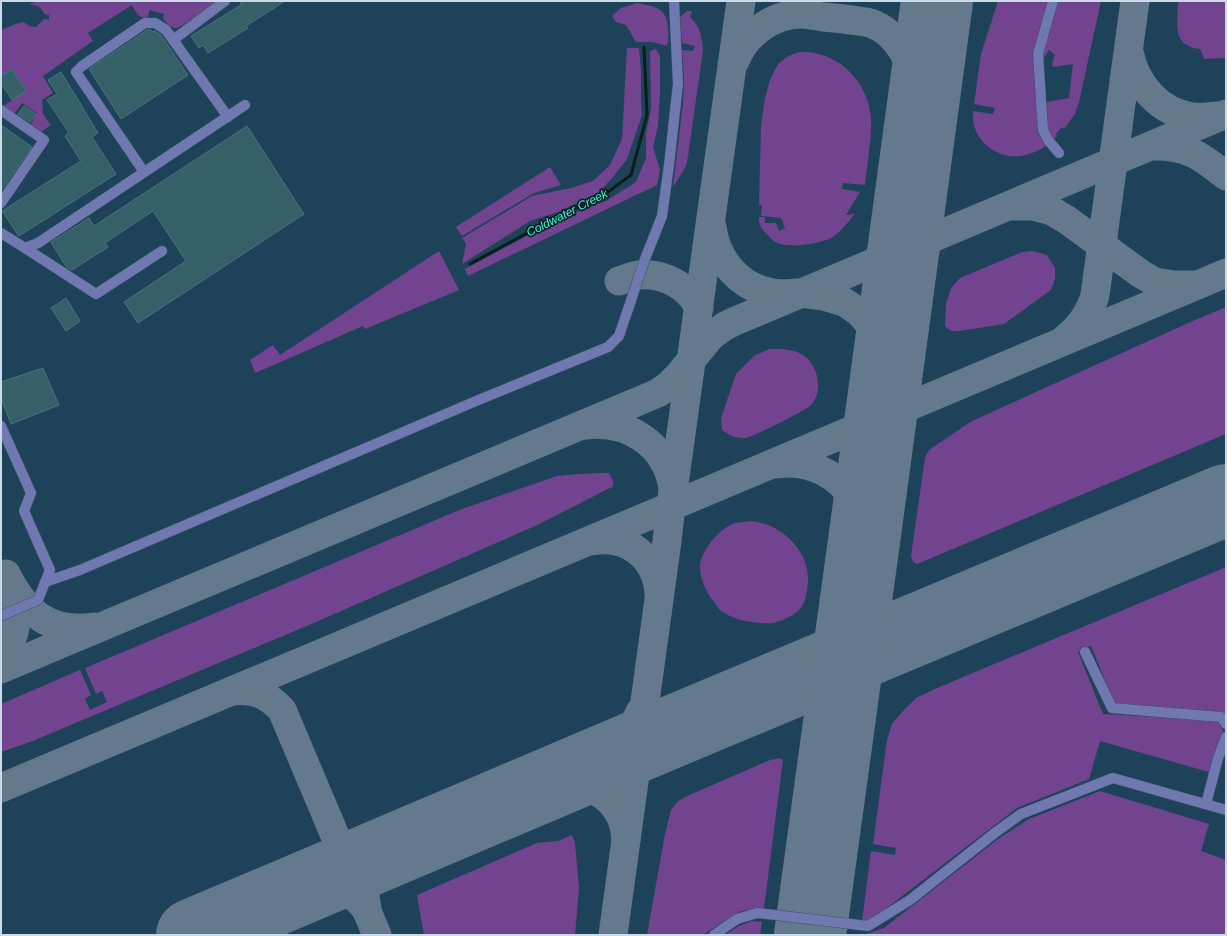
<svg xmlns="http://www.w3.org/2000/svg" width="1227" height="936" viewBox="0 0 1227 936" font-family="Helvetica,sans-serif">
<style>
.built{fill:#1f425b}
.green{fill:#724490}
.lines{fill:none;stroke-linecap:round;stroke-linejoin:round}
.stream{stroke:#0b1d18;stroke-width:3}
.taxiway{stroke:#647a8c;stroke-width:29}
.runway{stroke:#647a8c;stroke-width:72}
.building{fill:#356067;stroke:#49747b}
.minor-casing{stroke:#3a5467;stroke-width:11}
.minor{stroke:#6f78af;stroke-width:10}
.labels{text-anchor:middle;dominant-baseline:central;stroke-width:3.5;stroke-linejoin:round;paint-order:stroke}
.water-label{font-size:12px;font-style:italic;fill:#33fcd5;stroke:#111d26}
</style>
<rect width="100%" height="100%" fill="#1b364b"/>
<rect class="built" x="1" y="1" width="1225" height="934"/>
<g class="green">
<path d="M37,1H216C210,6 183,27 176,28C170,28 166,22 163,19L164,14L150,10L147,18C138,18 136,12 132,5L88,33L93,41L43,76L53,93L42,100L43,114L51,125L41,132L30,125L37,113L22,103L14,114L3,106L26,91L12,69L1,76V30L18,23L24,22L29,26L36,27L44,19L49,20V15L44,14C41,6 37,5 29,5Z"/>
<path d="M998,1H1050L1035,70L1038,130L1041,137L1048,145C1039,150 1030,155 1020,156C994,159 970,137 973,111L993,114L995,108L974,104L981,54Z"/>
<path d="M1057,1H1101L1079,102L1075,114L1064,129L1062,127L1056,134L1057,136L1053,140L1047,132L1046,115L1047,102L1069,98L1073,64L1053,67L1052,63L1055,55L1049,50L1041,62L1043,43Z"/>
<path d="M1178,1H1226V58L1204,59L1200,49C1171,46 1178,23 1178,1Z"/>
<path d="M637,3C654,7 666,6 668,27C668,33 669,39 667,46L652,42H636L626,25L616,22L612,16L621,8Z"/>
<path d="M687,11H692L690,17C700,26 702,37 703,50L688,156L686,166L673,187L683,103L684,80L682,50L693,51L695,46L682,43L680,17Z"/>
<path d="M627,48H639L641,71V98L642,115L627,159L613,177L599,192L558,212L530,221L462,264L466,244L462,238L532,196L571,188L593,181L610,165L622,139Z"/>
<path d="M656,49L660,56V92L658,126L653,147L660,170L657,185L468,276L465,269L558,219L606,201L636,182L646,158V134L651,108L650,51Z"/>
<path d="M799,52C804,52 810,52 814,53C845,58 869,87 871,118C872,140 867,163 865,185L843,183L842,189L860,192L846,215L855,214C848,222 841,232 831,238C819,244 787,249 776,242C773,241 771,238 769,236C762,230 759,226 759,217H765V223H776L779,231L785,228L781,218L761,216L762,205H759L761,126L765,98L770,80L778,64L788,56Z"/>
<path d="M550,167L561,185L534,193L462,236L456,227Z"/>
<path d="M439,251L459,290L365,329L363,326L255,373L250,360L273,345L280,355Z"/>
<path d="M1033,251L1047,255L1055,268V279L1051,290L1004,324L959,331H951L945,326L946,304L951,288L960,278L1022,252Z"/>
<path d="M1226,307V434L917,564L913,562L911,556L925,458L929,450L972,421L1186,324Z"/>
<path d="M770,349C781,349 794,349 803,355C818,365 824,391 811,405C805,411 753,437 745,438C735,438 730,436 722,430L721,418L736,374L755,355Z"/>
<path d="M601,473H609L614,483L612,487L535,526L316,622L30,742L1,752V704L80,670L91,695L85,699L90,710L107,702L102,691L96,694L85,668L462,509L557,476L579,474Z"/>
<path d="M751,521C756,522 763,523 768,525C793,535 813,561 807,589C806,597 804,606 798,611C792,616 781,621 773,623C770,624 765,623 761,623C750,623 730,618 721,611C718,609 716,604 714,602C706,592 701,581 700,568C700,551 718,530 733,524C738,522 745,522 751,521Z"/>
<path d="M1226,567V716L1120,706L1113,700L1091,646L1078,652L1103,714L1213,720L1219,723L1223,731L1212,759L1209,772L1100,741L1089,779L1017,808L871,920L862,921L871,851L895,855L896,848L873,844L887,740L892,724L903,711L916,698L937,688Z"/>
<path d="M780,758L783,760L764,908L741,911L702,935H647L665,834L671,810L677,802L685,797L770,760Z"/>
<path d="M1100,791L1209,824L1201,851L1226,860V935H863L884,928L998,839L1029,819Z"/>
<path d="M572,835L575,843L579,888L575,935H424L417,895L537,843L558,841Z"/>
<path d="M752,921L762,922L760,935H725L739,926Z"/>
</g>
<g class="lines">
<path class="stream" d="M470,264L555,218L608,192L631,175L647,115L644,47"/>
<g class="taxiway">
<path d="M1129,52C1135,84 1159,112 1192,117C1200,118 1209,117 1217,116"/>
<path d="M735,61C745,35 772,14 801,14C809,14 816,16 823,17C837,18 852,20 866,22C898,29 913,66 919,95C920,104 920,114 920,123"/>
<path d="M1152,146C1186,145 1200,155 1226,176"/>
<path d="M1011,206H1033L1052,211L1067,220L1141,274L1155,282L1173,285H1193"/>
<path d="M712,227C716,259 739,288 773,293C781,294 789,294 797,293"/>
<path d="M878,259C895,247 903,230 909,211"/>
<path d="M619,281C626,279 632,276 640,275C663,273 689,286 699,308"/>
<path d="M800,293L824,296L844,302L859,312L873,328L878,337L884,361L881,418"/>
<path d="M897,298C903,276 911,255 930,240"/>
<path d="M1065,339C1080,327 1090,314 1095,295L1135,1"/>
<path d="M585,425C628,420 666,444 673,488"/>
<path d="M875,461C880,440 887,421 905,409"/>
<path d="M777,464C808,459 843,475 856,505C860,514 862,525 865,534"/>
<path d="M591,541C627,534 657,557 659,594"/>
<path d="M6,574C25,612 49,634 95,627"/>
<path d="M1,659C16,638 22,611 11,586"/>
<path d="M1,669L658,393L668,386L679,375L711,336L725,326L733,322L1226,114"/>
<path d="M232,691C254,689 267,694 282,710L377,935"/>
<path d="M596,764C616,749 630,735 640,712"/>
<path d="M542,787C548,786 554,784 560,783C586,782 610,794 621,817C624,824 625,831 626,838"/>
<path d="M1,788L1226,273"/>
<path d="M306,887C331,883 350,888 366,909"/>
<path d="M367,908C359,879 376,862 398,847"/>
<path d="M613,935L667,541L671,506L741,1"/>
</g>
<g class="runway">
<path d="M192,935L638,746L1226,500"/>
<path d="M810,935L865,534L937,1"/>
</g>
</g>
<g class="building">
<path d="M244,1H285L246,26L248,28L208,53L203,45L199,48L191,36L241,5L240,4Z"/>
<path d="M147,30H151L153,32L155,31L161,35L188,75L121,119L89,69Z"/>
<path d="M12,69L26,91L12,100L1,83V76Z"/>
<path d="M61,72L82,106V107L98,133L92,137L116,174L19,236L2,211L81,161L65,136L69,133L47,100L57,94L48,80Z"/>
<path d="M24,106L36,114L30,122L18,114Z"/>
<path d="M1,125L32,147L1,191Z"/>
<path d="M247,126L304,214L138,323L124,302L186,261L153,211L105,243L108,247L72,270L67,268L51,242L89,218L94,226Z"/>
<path d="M66,298L80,321L66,331L51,308Z"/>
<path d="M43,368L59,405L11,424L1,398V382Z"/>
</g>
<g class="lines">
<defs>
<g id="minor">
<path d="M1053,1L1038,54L1043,130L1048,140L1059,153"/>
<path d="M173,40L225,1"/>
<path d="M1,110L44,140L1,203"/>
<path d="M144,172L76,72L82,66L145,23H155L166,30L228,117"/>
<path d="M1,233L25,248L38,243L245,105"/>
<path d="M25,248L96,294L162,251"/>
<path d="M1,426L31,493L24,511L50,570L38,600L1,616"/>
<path d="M45,582L80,570L476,401L608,347L619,336L645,259L662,216L669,165L678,84L674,1"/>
<path d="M1085,652L1112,708L1221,717L1226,724"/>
<path d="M1206,804L1218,758L1226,737"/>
<path d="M714,935L737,919L757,913L868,926L910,900L996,832L1021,814L1113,778L1226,810"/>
</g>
</defs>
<use href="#minor" class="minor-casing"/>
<use href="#minor" class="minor"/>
</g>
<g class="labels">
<g class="water-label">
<text transform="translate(567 213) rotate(-27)">Coldwater Creek</text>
</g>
</g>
<rect width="1227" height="936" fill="none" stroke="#cadae7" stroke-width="4"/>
</svg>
